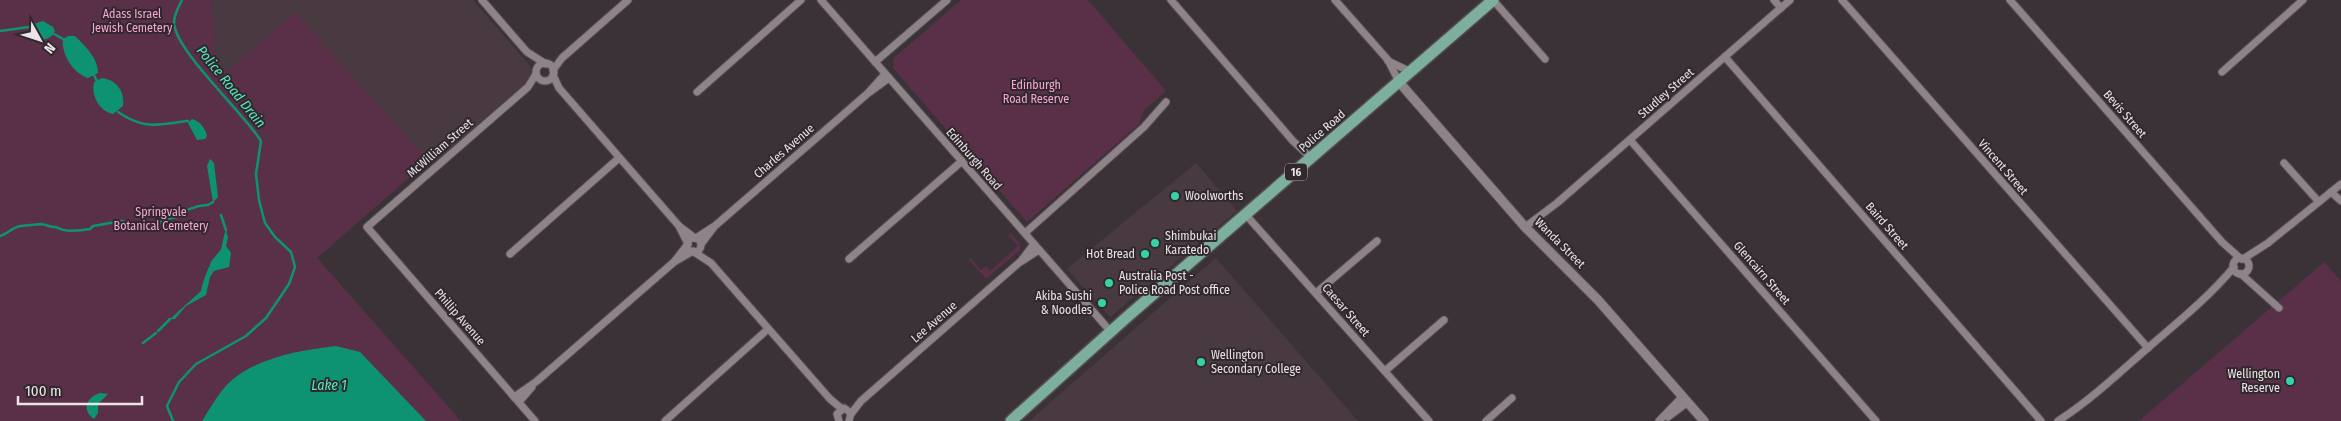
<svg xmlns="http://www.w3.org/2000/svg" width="2341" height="421" viewBox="0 0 2341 421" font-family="'Fira Sans Condensed',sans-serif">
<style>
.built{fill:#493a42}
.green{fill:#5a3049}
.water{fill:#0e9372}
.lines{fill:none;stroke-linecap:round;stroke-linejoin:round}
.stream{stroke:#0e9372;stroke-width:2.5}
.minor-casing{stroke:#564f52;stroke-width:9}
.tertiary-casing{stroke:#564f52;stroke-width:11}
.primary-casing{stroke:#564f52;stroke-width:14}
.minor{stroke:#8d8388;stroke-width:7}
.tertiary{stroke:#8d8388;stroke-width:9}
.primary{stroke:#7daf9e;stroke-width:11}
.poi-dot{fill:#33d4a8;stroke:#31282d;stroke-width:2}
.labels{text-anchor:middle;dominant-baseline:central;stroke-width:4;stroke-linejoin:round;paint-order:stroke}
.shield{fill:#31282d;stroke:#b2acaf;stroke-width:1}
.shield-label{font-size:11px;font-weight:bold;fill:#eae4e7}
.park-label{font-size:12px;fill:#faa5d5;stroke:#31282d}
.street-label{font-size:12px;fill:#eae4e7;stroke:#31282d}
.poi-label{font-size:12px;fill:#eae4e7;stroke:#31282d;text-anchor:start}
.water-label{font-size:14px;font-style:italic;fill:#50eabd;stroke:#31282d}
</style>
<rect width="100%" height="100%" fill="#3b3237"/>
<g class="built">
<path d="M212,0H473L530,66L532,73L527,82L431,165L295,13L226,72L216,61Z"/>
<path d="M1196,163L1237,211L1110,317L1067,269Z"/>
<path d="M1216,258L1358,421H1029Z"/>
</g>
<g class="green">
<path d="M0,0H212L216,61L226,72L295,12L428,161L317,258L461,421H0Z"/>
<path d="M961,0H1088L1166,91L1144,110L1139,124L1027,222L893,68L894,58Z"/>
<path d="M1011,233L1020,244V250L986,279L969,260L971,258L981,270L986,266L990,271L1018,246L1008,235Z"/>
<path d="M2324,262L2341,281V421H2139Z"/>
</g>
<g class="water">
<path d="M43,21L53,27L55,31C49,43 36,41 29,31L31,25Z"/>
<path d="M68,36H75C85,46 98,58 98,73L88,78C73,73 61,54 63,39Z"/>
<path d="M102,78C116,80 125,91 123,106L113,114C99,111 91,96 94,82Z"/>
<path d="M192,119C201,122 205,128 207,136L205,139L197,140L188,123Z"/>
<path d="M210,159L214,163L218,197L213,202L207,166Z"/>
<path d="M226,230L228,238L226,246L231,253L229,267L214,271L210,277L206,295L186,306L175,319H170L201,291C203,280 207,272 211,262C214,257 218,254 221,249C223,243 223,237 226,230Z"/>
<path d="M336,346L360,352L426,421H202C211,407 220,390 232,380C259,357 302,350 336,346Z"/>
<path d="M100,393L108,394L98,404V413L94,419C81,410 87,397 100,393Z"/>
</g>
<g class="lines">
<g class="stream">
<path d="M0,31L29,27"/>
<path d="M54,34L63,39"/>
<path d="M94,75L97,81"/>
<path d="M118,112C146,131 158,124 188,121"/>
<path d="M221,215L226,230"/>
<path d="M0,236C8,234 12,227 21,226C28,225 34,225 41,224C46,224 50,228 56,227C65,233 79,231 90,229L93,226L122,221L146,229L167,219L177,217L179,213C187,210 200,204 208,205L213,202"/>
<path d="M158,331L170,319"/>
<path d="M143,343L156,333"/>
<path d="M173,421L167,406L179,382L196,364L246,336L266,318L289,284L295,267L291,252L275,237L265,223L259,200L256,174L261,141C244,113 174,50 174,22C174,15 179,6 182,0"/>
</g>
<defs>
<g id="minor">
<path d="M482,0L527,52L546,64"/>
<path d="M821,0L1111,332"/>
<path d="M1171,0L1293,141L1311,158"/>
<path d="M1335,0L1388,60L1399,82"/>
<path d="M1493,0L1545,59"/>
<path d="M1774,0L1781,8"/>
<path d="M1842,0L2148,348"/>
<path d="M2010,0L2222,242L2241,259"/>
<path d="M1725,57L2041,421"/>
<path d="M1388,61L1411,72"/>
<path d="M875,62L947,0"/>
<circle cx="545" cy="72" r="9"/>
<path d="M553,70L562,58L628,0"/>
<path d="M2222,72L2303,0"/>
<path d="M553,75L559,88L679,226L695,238"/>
<path d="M697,92L801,0"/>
<path d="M870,92L889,78"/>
<path d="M1630,140L1876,421"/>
<path d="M2284,163L2319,202"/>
<path d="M2331,192L2341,201"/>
<path d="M1246,215L1429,421"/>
<path d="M679,226L688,244"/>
<path d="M1525,227L1557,203L1790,0"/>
<path d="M1025,233L1144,127L1166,102"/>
<path d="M696,238L716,225L867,94L885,74"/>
<circle cx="694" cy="245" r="7"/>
<path d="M701,244L714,227"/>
<path d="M694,252L711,263L830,399L842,409"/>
<path d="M510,254L619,158"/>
<circle cx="2241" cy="266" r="8"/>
<path d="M849,259L962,161"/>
<path d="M2243,259L2268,243L2341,184"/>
<path d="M1022,261L1039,250"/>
<path d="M674,262L693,251"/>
<path d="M2241,274L2279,308"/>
<path d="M1316,293L1377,241"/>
<path d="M1385,371L1444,320"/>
<path d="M514,397L537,381L674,262L688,244"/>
<path d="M519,402L532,387"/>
<path d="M851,414L861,401L1021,261L1034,244"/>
<path d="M1668,417L1688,402"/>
<path d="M535,421L367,227L528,87L536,74"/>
<path d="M665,421L768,329"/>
<path d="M839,421L837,414L844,408L851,413L849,421"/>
<path d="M1486,421L1512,398"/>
<path d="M1659,421L1683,396"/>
<path d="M2058,421C2091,400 2120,372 2150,346C2179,321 2209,297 2234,267"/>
</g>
<path id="tertiary" d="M1399,82L1525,227L1598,300L1704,421"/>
<path id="primary" d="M1011,421L1127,317L1493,0"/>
</defs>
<use href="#minor" class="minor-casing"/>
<use href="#tertiary" class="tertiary-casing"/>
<use href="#primary" class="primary-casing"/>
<use href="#minor" class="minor"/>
<use href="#tertiary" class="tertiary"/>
<use href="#primary" class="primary"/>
</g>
<g class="poi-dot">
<circle cx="1175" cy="196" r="5"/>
<circle cx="1155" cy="243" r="5"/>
<circle cx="1145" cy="254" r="5"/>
<circle cx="1109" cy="283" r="5"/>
<circle cx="1102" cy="303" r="5"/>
<circle cx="1201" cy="362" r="5"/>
<circle cx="2290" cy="381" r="5"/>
</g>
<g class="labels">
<rect class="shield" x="1285" y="163.5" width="22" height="17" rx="4"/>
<g class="shield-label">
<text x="1296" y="172">16</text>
</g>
<g class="park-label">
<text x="132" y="14">Adass Israel<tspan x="132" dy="14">Jewish Cemetery</tspan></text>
<text x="1036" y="85">Edinburgh<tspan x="1036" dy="14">Road Reserve</tspan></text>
<text x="161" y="212">Springvale<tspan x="161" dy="14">Botanical Cemetery</tspan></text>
</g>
<g class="street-label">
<text transform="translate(1666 93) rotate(-41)">Studley Street</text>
<text transform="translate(2125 114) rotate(49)">Bevis Street</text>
<text transform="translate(1322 131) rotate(-41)">Police Road</text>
<text transform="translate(440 148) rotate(-41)">McWilliam Street</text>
<text transform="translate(784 151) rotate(-41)">Charles Avenue</text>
<text transform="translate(974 159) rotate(49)">Edinburgh Road</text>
<text transform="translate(2003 167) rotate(49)">Vincent Street</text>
<text transform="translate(1887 226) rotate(49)">Baird Street</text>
<text transform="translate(1560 243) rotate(45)">Wanda Street</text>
<text transform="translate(1762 273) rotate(49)">Glencairn Street</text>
<text transform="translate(1346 310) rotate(49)">Caesar Street</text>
<text transform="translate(460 317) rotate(49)">Phillip Avenue</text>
<text transform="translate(934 322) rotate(-41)">Lee Avenue</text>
</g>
<g class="poi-label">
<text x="1185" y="196">Woolworths</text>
<text x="1165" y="236">Shimbukai<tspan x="1165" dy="14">Karatedo</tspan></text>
<text x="1135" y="254" text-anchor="end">Hot Bread</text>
<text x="1119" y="276">Australia Post -<tspan x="1119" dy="14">Police Road Post office</tspan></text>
<text x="1092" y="296" text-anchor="end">Akiba Sushi<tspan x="1092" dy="14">&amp; Noodles</tspan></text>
<text x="1211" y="355">Wellington<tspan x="1211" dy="14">Secondary College</tspan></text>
<text x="2280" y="374" text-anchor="end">Wellington<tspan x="2280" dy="14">Reserve</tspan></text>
</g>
<g class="water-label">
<text transform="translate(231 87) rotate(51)">Police Road Drain</text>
<text x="329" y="385">Lake 1</text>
</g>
</g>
<g transform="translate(40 40) rotate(130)" stroke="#31282d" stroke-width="4" paint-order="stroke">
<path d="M0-4L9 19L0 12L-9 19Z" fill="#eae4e7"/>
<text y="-8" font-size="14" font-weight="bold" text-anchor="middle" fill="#eae4e7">N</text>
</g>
<path d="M18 396v8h124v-8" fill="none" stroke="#eae4e7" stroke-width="2.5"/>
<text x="25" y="396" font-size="15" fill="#eae4e7" stroke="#31282d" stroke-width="4" paint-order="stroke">100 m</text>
</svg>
